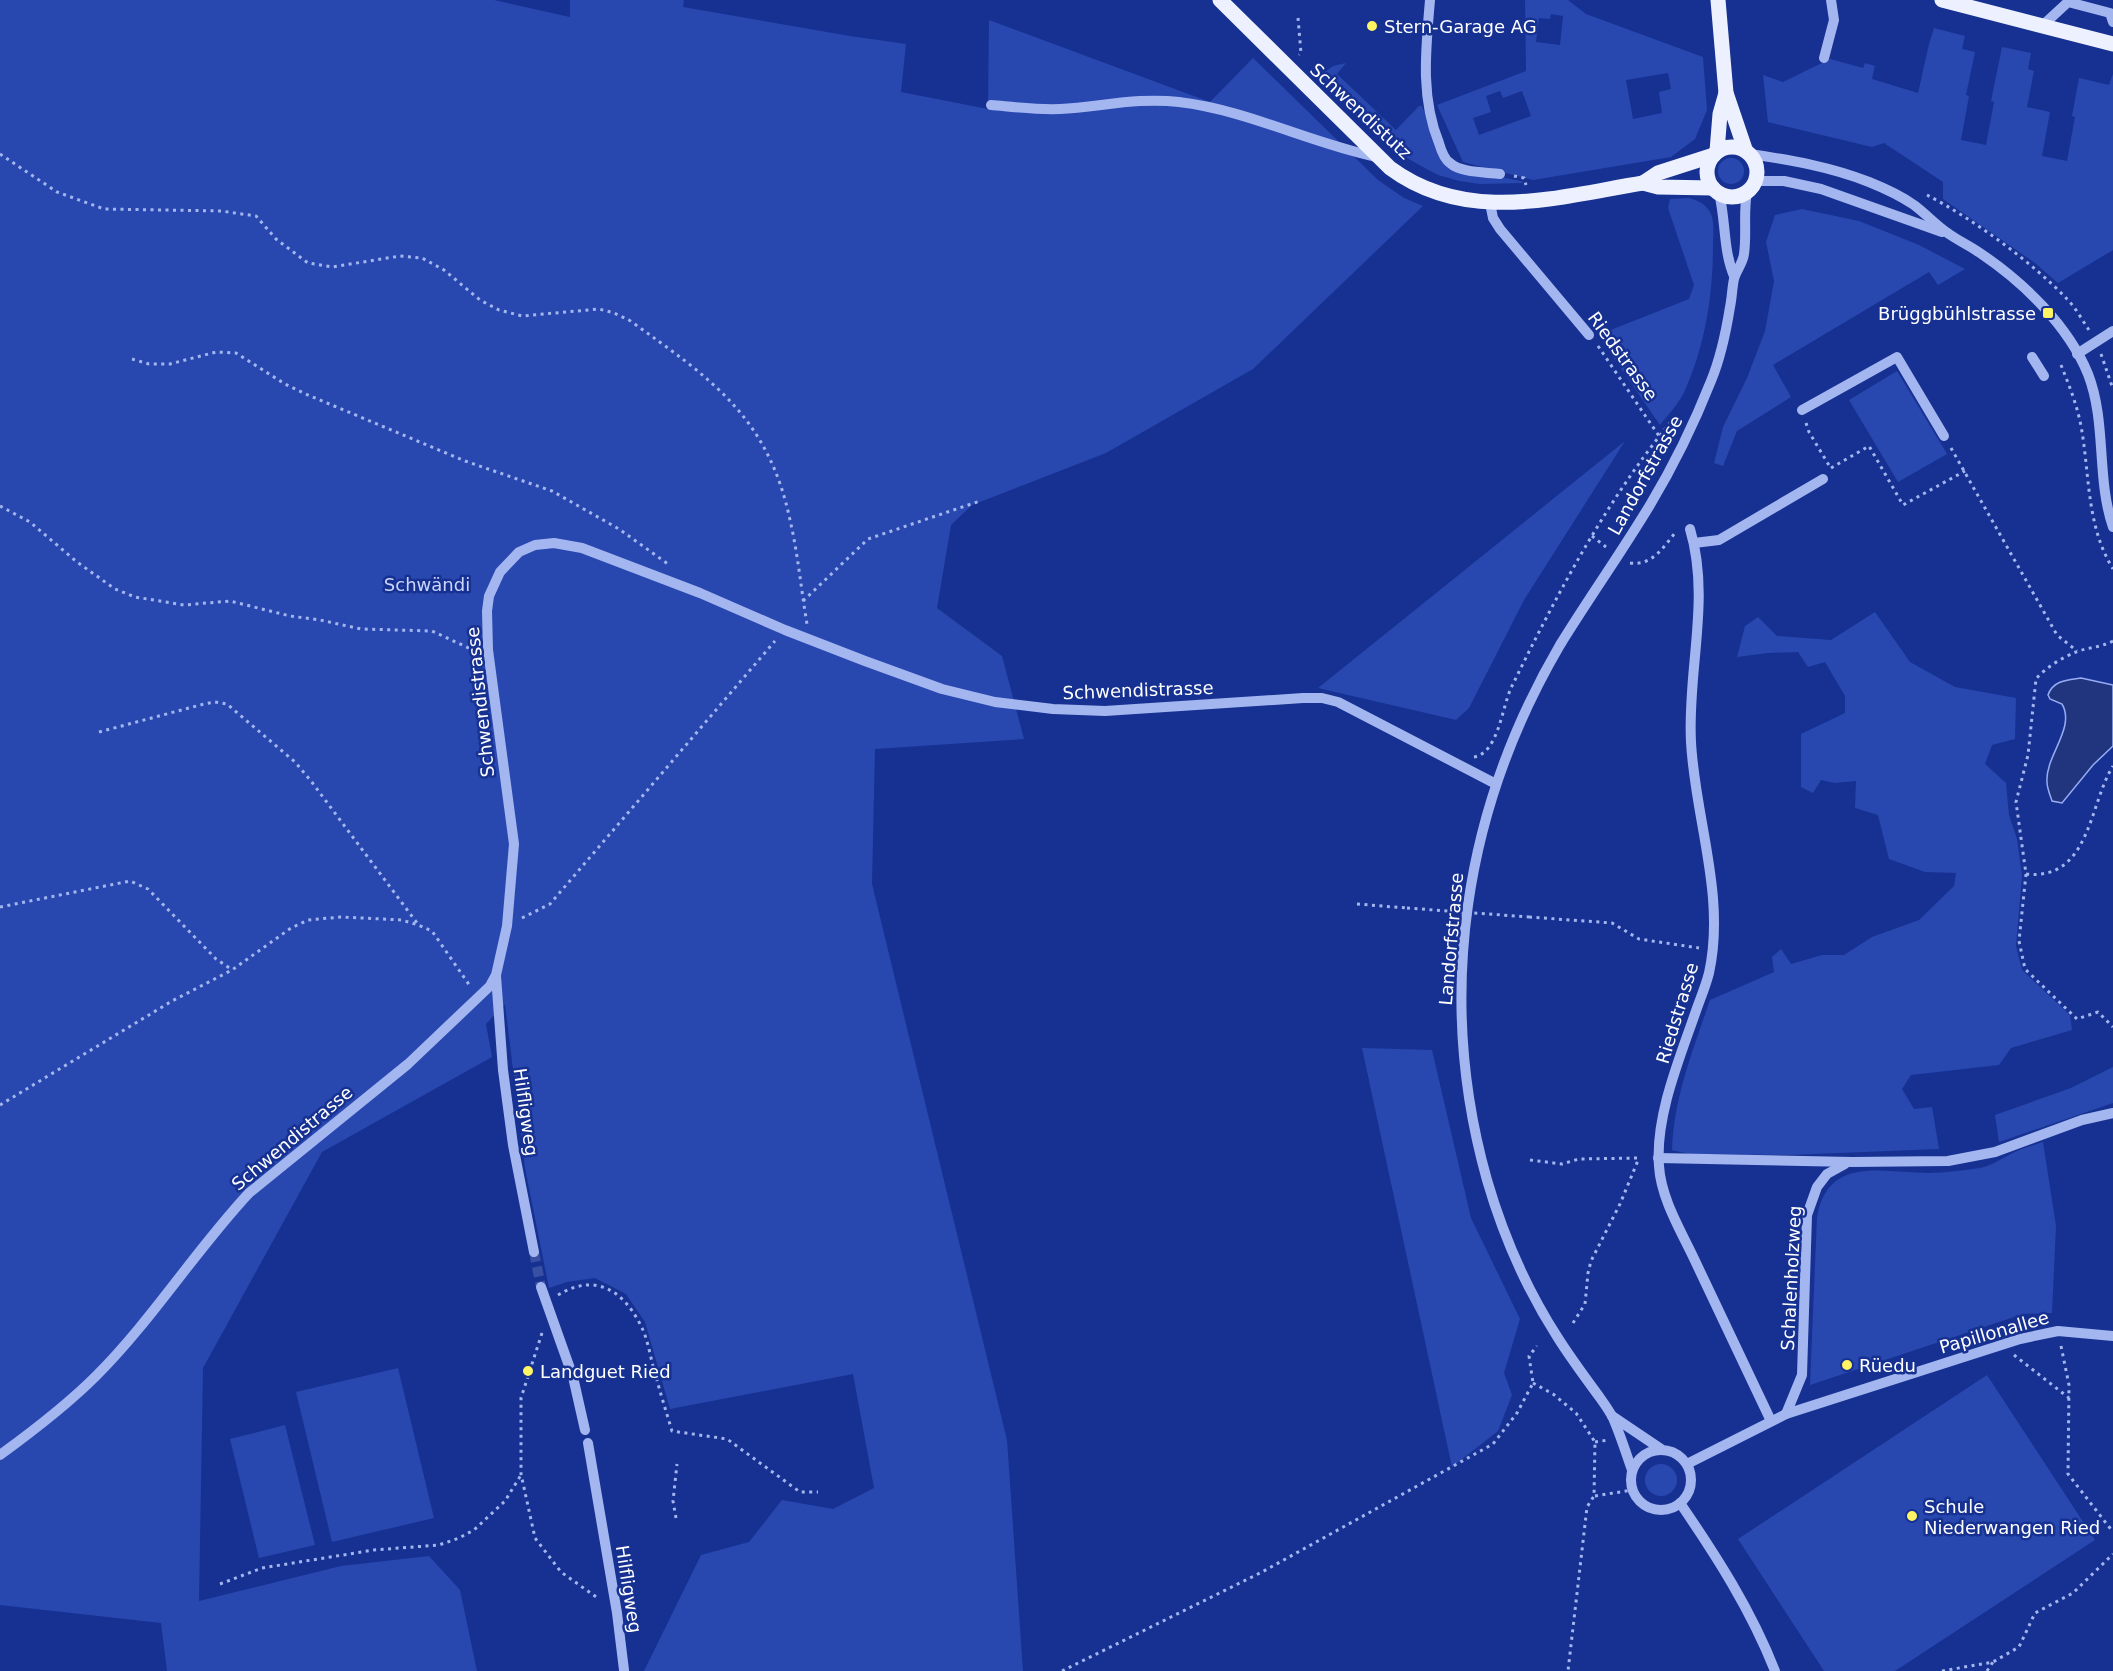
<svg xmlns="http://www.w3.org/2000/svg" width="2113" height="1671" viewBox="0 0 2113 1671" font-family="'DejaVu Sans',sans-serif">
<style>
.green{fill:#2848b0;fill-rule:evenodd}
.water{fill:#21357e;stroke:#96adf3;stroke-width:1.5}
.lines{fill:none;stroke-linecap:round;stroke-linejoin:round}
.minor-tunnel{stroke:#3950a2;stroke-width:10;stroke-dasharray:10 5;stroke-linecap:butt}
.path{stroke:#a4b6f0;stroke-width:3;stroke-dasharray:3 4.5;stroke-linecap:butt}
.minor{stroke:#a4b6f0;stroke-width:10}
.major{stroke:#edf0ff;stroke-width:15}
.path-bridge{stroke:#a4b6f0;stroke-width:3;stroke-dasharray:3 4.5;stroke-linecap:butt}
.poi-dot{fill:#fff463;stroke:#163191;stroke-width:2}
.labels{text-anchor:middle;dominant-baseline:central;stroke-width:5;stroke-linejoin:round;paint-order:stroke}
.poi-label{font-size:18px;fill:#fff;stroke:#163191;text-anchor:start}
.street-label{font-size:18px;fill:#fff;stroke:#163191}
.park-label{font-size:18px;fill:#cbd6fc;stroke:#163191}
</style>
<rect width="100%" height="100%" fill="#163191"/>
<g class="green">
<path d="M0,0H494L570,17V0H684L683,7L850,36L906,44L901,92L988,109L989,20L1210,102L1253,58L1378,180L1404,198L1423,206L1253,369L1106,453L972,505L951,525L937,608L1002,656L1024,739L875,749L872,884L1007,1440L1023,1671H644L701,1555L749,1542L782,1500L833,1509L874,1488L853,1374L670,1409L645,1322L626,1294L595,1278L567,1282L549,1288L525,1168L505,1004L486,1024L492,1057L322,1152L203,1368L199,1601L341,1566L429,1556L460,1590L477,1671H167L161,1623L0,1605Z"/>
<path d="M1525,0H1568L1586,14L1703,57L1707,110L1695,139L1671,157L1533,180L1463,162L1437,105L1526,71ZM1551,14L1563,16L1560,45L1536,42L1539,18L1550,19ZM1668,73L1671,89L1659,92L1662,113L1633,119L1626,80ZM1500,91L1503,98L1522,91L1531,116L1479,135L1473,118L1491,112L1486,96Z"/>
<path d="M1934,28L1965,36L1962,49L1975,52L1966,95L1969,96L1961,140L1986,145L1994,102L1991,101L2002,47L2031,53L2028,69L2034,71L2027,107L2050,112L2042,156L2067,161L2075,117L2072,116L2079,78L2109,85L2113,74V250L2058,283L2035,263L1943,199V182L1884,143L1872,147L1768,122L1763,75L1783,82L1830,59L1863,68L1865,63L1875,66L1872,79L1918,93L1929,44Z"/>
<path d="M1346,63L1337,74L1396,130L1419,106H1422L1444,162L1495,176L1521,181L1523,183L1480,184L1459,181L1438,175L1421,166L1400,154L1321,75L1333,66Z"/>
<circle cx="1731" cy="171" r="13"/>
<path d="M1688,198C1697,200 1705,203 1710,212C1715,221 1713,234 1713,244C1713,293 1706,342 1686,388C1680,402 1669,414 1660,425L1598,335L1689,299L1694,285L1668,208L1670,199Z"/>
<path d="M1802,209L1859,221L1919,245L1965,269L1938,285L1929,272L1773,365L1791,397L1737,431L1723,466L1714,463L1723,427L1747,378L1765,331L1774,281L1766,242L1775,215Z"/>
<path d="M1897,371L1947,454L1898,482L1849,400Z"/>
<path d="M1625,441L1524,600L1469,708L1456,720L1318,688Z"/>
<path d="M1875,612L1910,662L1955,687L2016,698L2015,739L1992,745L1985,764L2006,783L2009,815L2017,839L2022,876L2016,946L2022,970L2070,1015L2072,1030L2011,1048L1999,1065L1911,1075L1902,1089L1914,1109L1932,1107L1939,1149L1789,1155L1689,1154L1672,1150C1674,1097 1693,1050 1710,1000L1774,972L1772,957L1781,949L1791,964L1822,955H1844L1872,937L1919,920L1954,886L1956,873L1925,872L1889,859L1878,815L1855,808L1856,781L1835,783L1821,780L1813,793L1801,787V734L1845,713V696L1825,662L1808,667L1798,652L1768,653L1737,657L1745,626L1758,617L1777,636L1831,640Z"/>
<path d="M1362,1048L1432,1050L1471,1218L1520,1319L1504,1373L1512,1395L1498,1431L1452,1467Z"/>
<path d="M2113,1067V1103L1999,1142L1995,1115L2071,1088Z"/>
<path d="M2043,1142L2056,1226L2052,1313L2023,1314L1810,1385L1817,1217C1828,1155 1883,1173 1929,1173C1946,1173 1963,1170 1980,1168C1991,1166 1999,1160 2009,1155C2019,1149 2032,1146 2043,1142Z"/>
<path d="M398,1368L434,1518L332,1542L296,1392Z"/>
<path d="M1987,1375L2095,1540L1895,1671H1824L1738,1539Z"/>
<path d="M285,1425L315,1545L259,1558L230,1439Z"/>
<circle cx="1661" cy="1480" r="16"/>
</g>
<path class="water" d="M2081,678L2113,685V746L2093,765L2062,803L2052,801C2050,795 2047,788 2047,782C2045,756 2076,728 2062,704L2050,699L2048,695C2053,680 2068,680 2081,678Z"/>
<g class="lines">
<path class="minor-tunnel" d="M534,1252L541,1287"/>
<g class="path">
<path d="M1298,18L1301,53L1299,55"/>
<path d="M0,154L57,192L104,209L221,211L256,216L276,239L308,263L332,267L400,256L422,258L444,270L480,300L499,310L522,316L599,309L614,313L629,320C710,378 768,416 790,520C798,554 801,589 807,624"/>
<path d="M1514,176L1524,178L1526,185"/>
<path d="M1927,195C1973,219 2032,262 2067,299C2076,308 2082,320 2089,330"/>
<path d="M1598,346L1659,436"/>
<path d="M2101,354L2113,389"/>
<path d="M132,359L149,364H170L216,352L236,353L285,384L308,395L465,461L552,491L619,529L668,564"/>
<path d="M2061,365C2069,385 2077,405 2081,426C2090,475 2086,525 2113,569"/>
<path d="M1806,423L1809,432L1830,467"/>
<path d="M1951,448L2057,635L2077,651"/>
<path d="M1831,468L1869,446L1903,505L1965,471"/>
<path d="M0,506L30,522L77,562L115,589L135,597L184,605L230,601L290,616L320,620L361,629L432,631L473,650"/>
<path d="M1592,536L1606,547"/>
<path d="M1630,563C1653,566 1663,547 1676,532"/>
<path d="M803,601L868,539L980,501"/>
<path d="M2113,641C2099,648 2089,647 2076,652C2063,657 2045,668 2036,679L2028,755L2016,802L2026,874L2019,941L2025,969L2077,1019L2098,1012L2113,1027"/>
<path d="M99,732L204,704L215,702L227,704L295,762L311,781L417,923"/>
<path d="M1474,757C1498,753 1502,708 1511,688C1557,594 1607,499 1674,418L1680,417"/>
<path d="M2026,874C2090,881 2089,804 2113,766"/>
<path d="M1357,904L1407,908"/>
<path d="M0,907L130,881L148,889L216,959L231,969"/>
<path d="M1529,917L1612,923L1639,939L1699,948"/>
<path d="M522,918L550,904L775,641"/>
<path d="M0,1105L172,1001L232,970L291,928L308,920L341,917L402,920L418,925L432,931L470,986"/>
<path d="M1530,1160L1562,1164L1579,1159L1638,1158"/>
<path d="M558,1295C594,1273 622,1289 640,1324C648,1338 650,1357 655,1373C660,1392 666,1411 672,1431L727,1439L800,1492H818"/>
<path d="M1573,1323L1585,1304L1588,1273L1591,1261L1620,1204L1639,1158"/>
<path d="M542,1333L521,1398V1474L535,1538L561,1572L599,1599"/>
<path d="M2061,1346L2069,1385L2068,1474L2113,1532"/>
<path d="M2014,1355L2069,1398"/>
<path d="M1533,1383L1553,1394L1576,1413L1595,1442L1594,1496L1587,1507L1568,1671"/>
<path d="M1595,1442L1608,1440"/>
<path d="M1595,1496L1632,1490"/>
<path d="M676,1518L673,1501L677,1464"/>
<path d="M220,1584L262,1568L374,1550L439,1545L459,1538L474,1530L505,1501L521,1475"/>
<path d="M1062,1671L1262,1572L1493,1444L1517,1413L1533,1383L1529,1356L1537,1346"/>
<path d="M1942,1671L1993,1662L2019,1647L2035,1613L2073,1593L2113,1554"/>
<path d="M1987,1671L1993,1662"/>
</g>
<g class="minor">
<path d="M1430,0C1426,48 1420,97 1439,143C1441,150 1444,159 1450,163C1461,173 1485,172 1500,174"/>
<path d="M2042,26L2068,2L2110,13L2113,22"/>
<path d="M1824,58L1834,20L1831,0"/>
<path d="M991,105C1014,107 1037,110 1060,109C1100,107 1138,97 1179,102C1247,110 1310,143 1377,157"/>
<path d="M1750,154C1791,160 1831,167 1869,182C1884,188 1901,196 1914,205C1926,214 1937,226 1949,234C1959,241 1970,246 1980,253C2023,282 2068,325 2088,374C2107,423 2096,478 2113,527"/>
<path d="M1756,181H1784L1821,189L1942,232"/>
<path d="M1719,193C1726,221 1723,250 1734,276"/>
<path d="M1490,203L1493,218L1500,229L1589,335"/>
<path d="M2077,354L2113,331"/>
<path d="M2032,357L2044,376"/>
<path d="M1802,410L1897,357L1944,436"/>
<path d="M1690,529C1711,599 1687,671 1691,742C1695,819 1726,895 1709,973C1706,985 1701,997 1697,1008C1681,1055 1655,1115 1659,1166C1661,1200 1683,1234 1697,1265C1722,1317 1746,1369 1771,1421"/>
<path d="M1694,543L1719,540L1823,479"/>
<path d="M496,976L503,1070L513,1145L534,1252"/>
<path d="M1658,1158L1852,1162L1948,1161L1995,1152L2082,1120L2113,1113"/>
<path d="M541,1287L573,1377L585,1430"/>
<path d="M1786,1414L1802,1375L1807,1215L1817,1187L1827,1174L1845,1164"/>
<path d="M1612,1416L1661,1449"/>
<path d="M588,1443L617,1613L624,1670"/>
<circle cx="1661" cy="1480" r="30"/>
<path d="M0,1455C33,1431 67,1405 96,1376C152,1320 195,1251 249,1193L408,1064L490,986L496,975L507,926L514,844L488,650L487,611L489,596L500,572L519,552L535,545L554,543L582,548L700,593L785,630L865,661L942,689L995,702L1053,709L1105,711L1303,698H1322L1338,702L1496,784"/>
<path d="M1687,1464L1786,1414L2020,1339L2058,1331L2113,1336"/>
<path d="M1632,1470C1626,1453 1620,1434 1613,1418C1609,1410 1603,1402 1598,1395C1584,1376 1570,1357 1558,1338C1527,1290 1503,1235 1487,1180C1435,996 1464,809 1560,645C1589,598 1621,553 1650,505C1674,465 1694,424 1711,381C1721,357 1726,332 1730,307C1732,298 1732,288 1734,279C1736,271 1743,263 1744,254C1747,233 1743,213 1747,192"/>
<path d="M1680,1503C1717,1557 1751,1610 1775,1671"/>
</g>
<g class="major">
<path d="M1220,0L1390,168C1467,225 1557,197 1643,183L1658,187L1713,188"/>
<path d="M1718,0L1726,93L1745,149"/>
<path d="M1942,0L2113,44"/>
<circle cx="1732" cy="172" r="25"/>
<path d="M1717,151L1720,114L1726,93"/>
<path d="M1643,183L1658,173L1714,155"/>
</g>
<path class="path-bridge" d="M1407,908L1529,917"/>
</g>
<g class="poi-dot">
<circle cx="1372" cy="26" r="6"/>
<rect x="2042" y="307" width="12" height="12" rx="3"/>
<circle cx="1847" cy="1365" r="6"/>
<circle cx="528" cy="1371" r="6"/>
<circle cx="1912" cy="1516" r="6"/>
</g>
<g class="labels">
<g class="poi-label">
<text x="1384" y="26">Stern-Garage AG</text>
<text x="2036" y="313" text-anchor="end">Brüggbühlstrasse</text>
<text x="1859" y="1365">Rüedu</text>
<text x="540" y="1371">Landguet Ried</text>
<text x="1924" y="1506">Schule<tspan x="1924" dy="21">Niederwangen Ried</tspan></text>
</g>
<g class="street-label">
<text transform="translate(1361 111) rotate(43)">Schwendistutz</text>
<text transform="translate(1623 356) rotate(54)">Riedstrasse</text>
<text transform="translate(1645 475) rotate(-61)">Landorfstrasse</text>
<text transform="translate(1138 690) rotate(-2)">Schwendistrasse</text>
<text transform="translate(480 702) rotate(-96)">Schwendistrasse</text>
<text transform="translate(1451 939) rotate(-85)">Landorfstrasse</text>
<text transform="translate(1677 1013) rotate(-73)">Riedstrasse</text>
<text transform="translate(526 1112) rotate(82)">Hilfligweg</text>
<text transform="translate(292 1138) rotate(-40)">Schwendistrasse</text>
<text transform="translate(1791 1278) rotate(-87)">Schalenholzweg</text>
<text transform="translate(1994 1332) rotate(-16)">Papillonallee</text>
<text transform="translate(629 1589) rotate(81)">Hilfligweg</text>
</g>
<g class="park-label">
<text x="427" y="584">Schwändi</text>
</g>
</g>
</svg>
